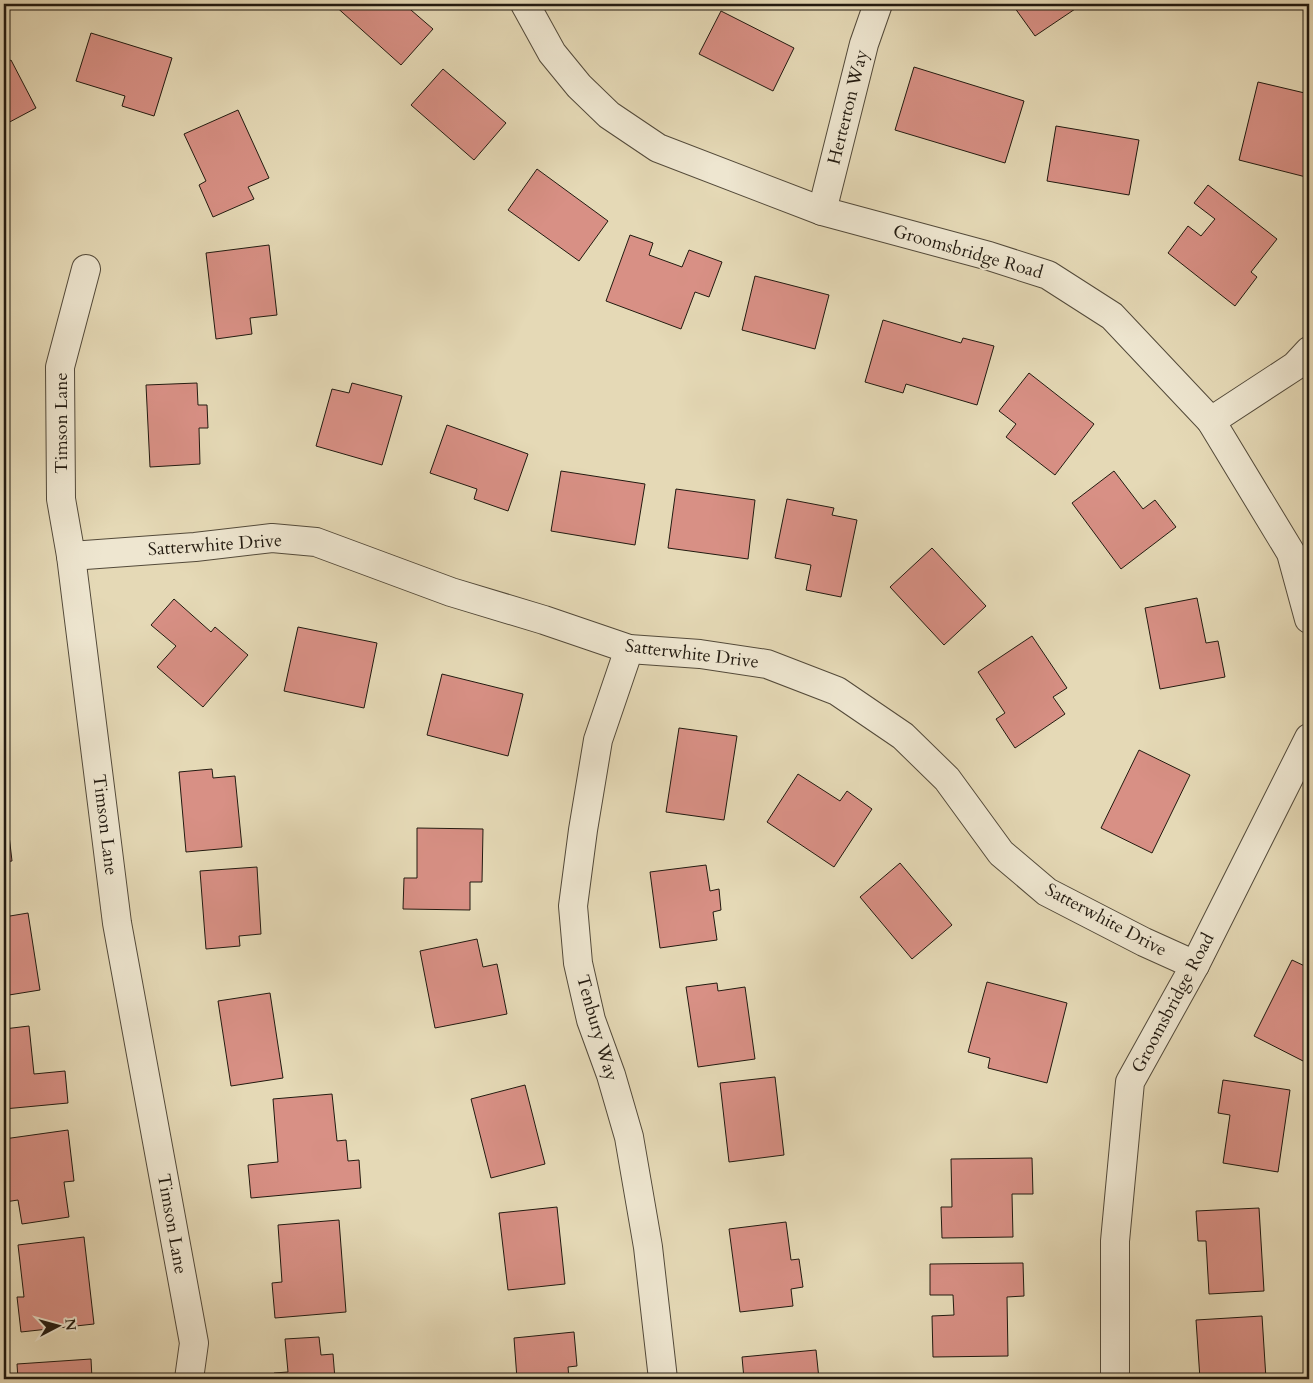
<svg xmlns="http://www.w3.org/2000/svg" width="1313" height="1383" viewBox="0 0 1313 1383" font-family="Cardo,serif">
<style>
.building{fill:#d89085;stroke:#221a10}
.lines{fill:none;stroke-linecap:round;stroke-linejoin:round}
.minor-casing{stroke:#534a3a;stroke-width:30}
.minor{stroke:#eee6d0;stroke-width:28}
.labels{text-anchor:middle;dominant-baseline:central;stroke-width:4;stroke-linejoin:round;paint-order:stroke}
.street-label{font-size:18px;fill:#221a10;stroke:#eee6d0}
</style>
<rect width="100%" height="100%" fill="#e5d9b6"/>
<filter id="stains"><feTurbulence type="fractalNoise" baseFrequency=".004" numOctaves="4"/><feColorMatrix values="0 0 0 0 .2 0 0 0 0 .09 0 0 0 0 .02 0 0 0 .5 -.17"/></filter>
<radialGradient id="worn" r=".72"><stop offset=".6" stop-color="#630" stop-opacity="0"/><stop offset="1" stop-color="#630" stop-opacity=".3"/></radialGradient>
<g class="building">
<path d="M333,4H404L433,29L401,65Z"/>
<path d="M1012,4H1080L1081,5L1035,36Z"/>
<path d="M721,11L794,48L773,91L699,54Z"/>
<path d="M91,33L172,58L154,116L122,106L125,96L76,81Z"/>
<path d="M11,60L36,108L4,125V64Z"/>
<path d="M914,67L1024,101L1005,163L895,130Z"/>
<path d="M443,69L506,123L474,160L411,105Z"/>
<path d="M1258,82L1309,94V163L1306,177L1239,160Z"/>
<path d="M238,110L269,178L248,187L254,199L213,217L199,185L206,181L184,134Z"/>
<path d="M1056,126L1139,140L1129,195L1047,181Z"/>
<path d="M537,169L608,221L579,261L508,210Z"/>
<path d="M1208,185L1277,239L1251,272L1257,277L1235,306L1168,253L1188,226L1201,236L1215,219L1194,203Z"/>
<path d="M630,235L653,243L649,255L682,267L689,250L722,262L709,297L695,292L681,329L606,301Z"/>
<path d="M269,245L277,315L250,318L252,334L216,339L206,253Z"/>
<path d="M755,276L829,295L815,349L742,330Z"/>
<path d="M883,320L961,343L963,338L994,346L977,405L906,384L903,393L865,382Z"/>
<path d="M1029,373L1094,424L1055,475L1006,437L1016,424L999,411Z"/>
<path d="M197,383L198,405H207L208,428H199L200,464L150,467L146,385Z"/>
<path d="M352,383L402,396L382,465L316,446L332,389L349,393Z"/>
<path d="M447,425L528,454L508,511L474,499L477,489L430,473Z"/>
<path d="M561,471L645,484L635,545L551,531Z"/>
<path d="M1114,471L1143,509L1155,500L1176,527L1121,569L1072,503Z"/>
<path d="M676,489L755,500L748,559L668,548Z"/>
<path d="M787,499L834,508L832,515L857,520L841,597L806,590L811,565L775,558Z"/>
<path d="M932,548L986,606L944,645L890,587Z"/>
<path d="M1197,598L1206,643L1218,641L1225,677L1160,689L1145,608Z"/>
<path d="M174,599L211,632L215,627L248,655L203,707L157,667L176,646L151,625Z"/>
<path d="M298,627L377,643L364,708L284,691Z"/>
<path d="M1032,636L1067,688L1053,697L1065,714L1015,748L996,719L1005,713L978,672Z"/>
<path d="M442,674L523,694L508,756L427,735Z"/>
<path d="M679,728L737,736L724,820L666,812Z"/>
<path d="M1139,750L1190,775L1152,853L1101,828Z"/>
<path d="M212,769L213,778L235,776L242,847L186,852L179,772Z"/>
<path d="M798,774L840,801L847,791L872,809L834,867L767,822Z"/>
<path d="M4,792L12,861L4,862Z"/>
<path d="M417,828L483,829L482,882H470V910L403,909L404,878H417Z"/>
<path d="M900,863L952,925L912,959L860,897Z"/>
<path d="M706,865L710,891L719,889L721,910L713,912L717,940L660,948L650,872Z"/>
<path d="M257,867L261,934L239,936L240,946L206,949L200,871Z"/>
<path d="M28,913L40,990L9,995L8,985H4V917Z"/>
<path d="M477,939L483,967L497,964L507,1014L435,1028L420,951Z"/>
<path d="M1292,960L1309,968V1058L1307,1063L1254,1036Z"/>
<path d="M987,982L1067,1003L1047,1083L988,1068L990,1058L968,1052Z"/>
<path d="M717,983L718,991L745,987L755,1059L698,1067L686,987Z"/>
<path d="M270,993L283,1078L231,1086L218,1001Z"/>
<path d="M29,1026L34,1074L65,1071L68,1103L4,1109V1029Z"/>
<path d="M775,1077L784,1155L729,1162L720,1083Z"/>
<path d="M1223,1080L1290,1090L1278,1172L1223,1163L1230,1115L1218,1113Z"/>
<path d="M525,1085L545,1164L491,1178L471,1099Z"/>
<path d="M332,1094L337,1141L346,1140L348,1161L359,1160L361,1188L251,1198L248,1165L278,1162L273,1099Z"/>
<path d="M68,1130L74,1181L64,1182L69,1217L22,1224L18,1200L5,1202L4,1174L7,1173L4,1139Z"/>
<path d="M1032,1158L1033,1194H1012L1013,1237L942,1238L941,1207H952L951,1159Z"/>
<path d="M557,1207L565,1284L508,1290L499,1213Z"/>
<path d="M1259,1208L1264,1291L1209,1294L1206,1241H1198L1196,1211Z"/>
<path d="M339,1220L346,1312L275,1318L272,1283L282,1282L278,1225Z"/>
<path d="M786,1222L791,1260L799,1259L803,1287L791,1289L793,1306L740,1312L729,1229Z"/>
<path d="M84,1237L94,1324L21,1332L17,1297H24L18,1245Z"/>
<path d="M1023,1263L1024,1296L1007,1297L1008,1356L933,1357L932,1316L954,1315L953,1295H930V1264Z"/>
<path d="M1262,1316L1266,1379H1200L1196,1320Z"/>
<path d="M574,1332L577,1366L568,1367L569,1379H517L514,1338Z"/>
<path d="M319,1337L321,1355L333,1354L335,1379H275L274,1373L288,1372L285,1339Z"/>
<path d="M816,1350L819,1379H744L742,1357Z"/>
<path d="M91,1359L92,1379H18L17,1364Z"/>
</g>
<g class="lines">
<defs>
<g id="minor">
<path d="M525,4L552,53L579,86L609,115L658,148L822,211L989,256L1048,275L1112,316L1211,421L1291,553L1309,619"/>
<path d="M822,211L864,44L878,4"/>
<path d="M86,269L60,367L61,499L71,556L117,923L194,1343L189,1379"/>
<path d="M1211,421L1295,366L1309,351"/>
<path d="M71,556L195,547L272,538L316,542L451,592L544,620L629,649L700,654L767,664L837,691L903,736L947,779L1001,853L1047,892L1144,942L1195,965"/>
<path d="M629,649L598,740L583,830L573,906L578,963L591,1020L611,1075L629,1137L648,1247L663,1379"/>
<path d="M1115,1379V1241L1130,1082L1195,965L1309,738"/>
</g>
</defs>
<use href="#minor" class="minor-casing"/>
<use href="#minor" class="minor"/>
</g>
<g class="labels">
<g class="street-label">
<text transform="translate(848 107) rotate(-76)">Herterton Way</text>
<text transform="translate(968 252) rotate(16)">Groomsbridge Road</text>
<text transform="translate(61 423) rotate(-90)">Timson Lane</text>
<text transform="translate(215 545) rotate(-4)">Satterwhite Drive</text>
<text transform="translate(692 654) rotate(7)">Satterwhite Drive</text>
<text transform="translate(105 825) rotate(83)">Timson Lane</text>
<text transform="translate(1106 920) rotate(28)">Satterwhite Drive</text>
<text transform="translate(1173 1003) rotate(-62)">Groomsbridge Road</text>
<text transform="translate(597 1028) rotate(74)">Tenbury Way</text>
<text transform="translate(172 1224) rotate(80)">Timson Lane</text>
</g>
</g>
<rect width="1313" height="1383" fill="none" stroke="#e5d9b6" stroke-width="20"/>
<rect x="5" y="5" width="1303" height="1373" fill="none" stroke="#221a10" stroke-width="2.5"/>
<rect x="10" y="10" width="1293" height="1363" fill="none" stroke="#221a10"/>
<g transform="translate(58 1326) rotate(84)" stroke="#eee6d0" stroke-width="4" paint-order="stroke">
<path d="M0-4L9 19L0 12L-9 19Z" fill="#221a10"/>
<text y="-8" font-size="14" font-weight="bold" text-anchor="middle" fill="#221a10">N</text>
</g>
<rect width="100%" height="100%" filter="url(#stains)"/>
<rect width="100%" height="100%" fill="url(#worn)"/>
</svg>
